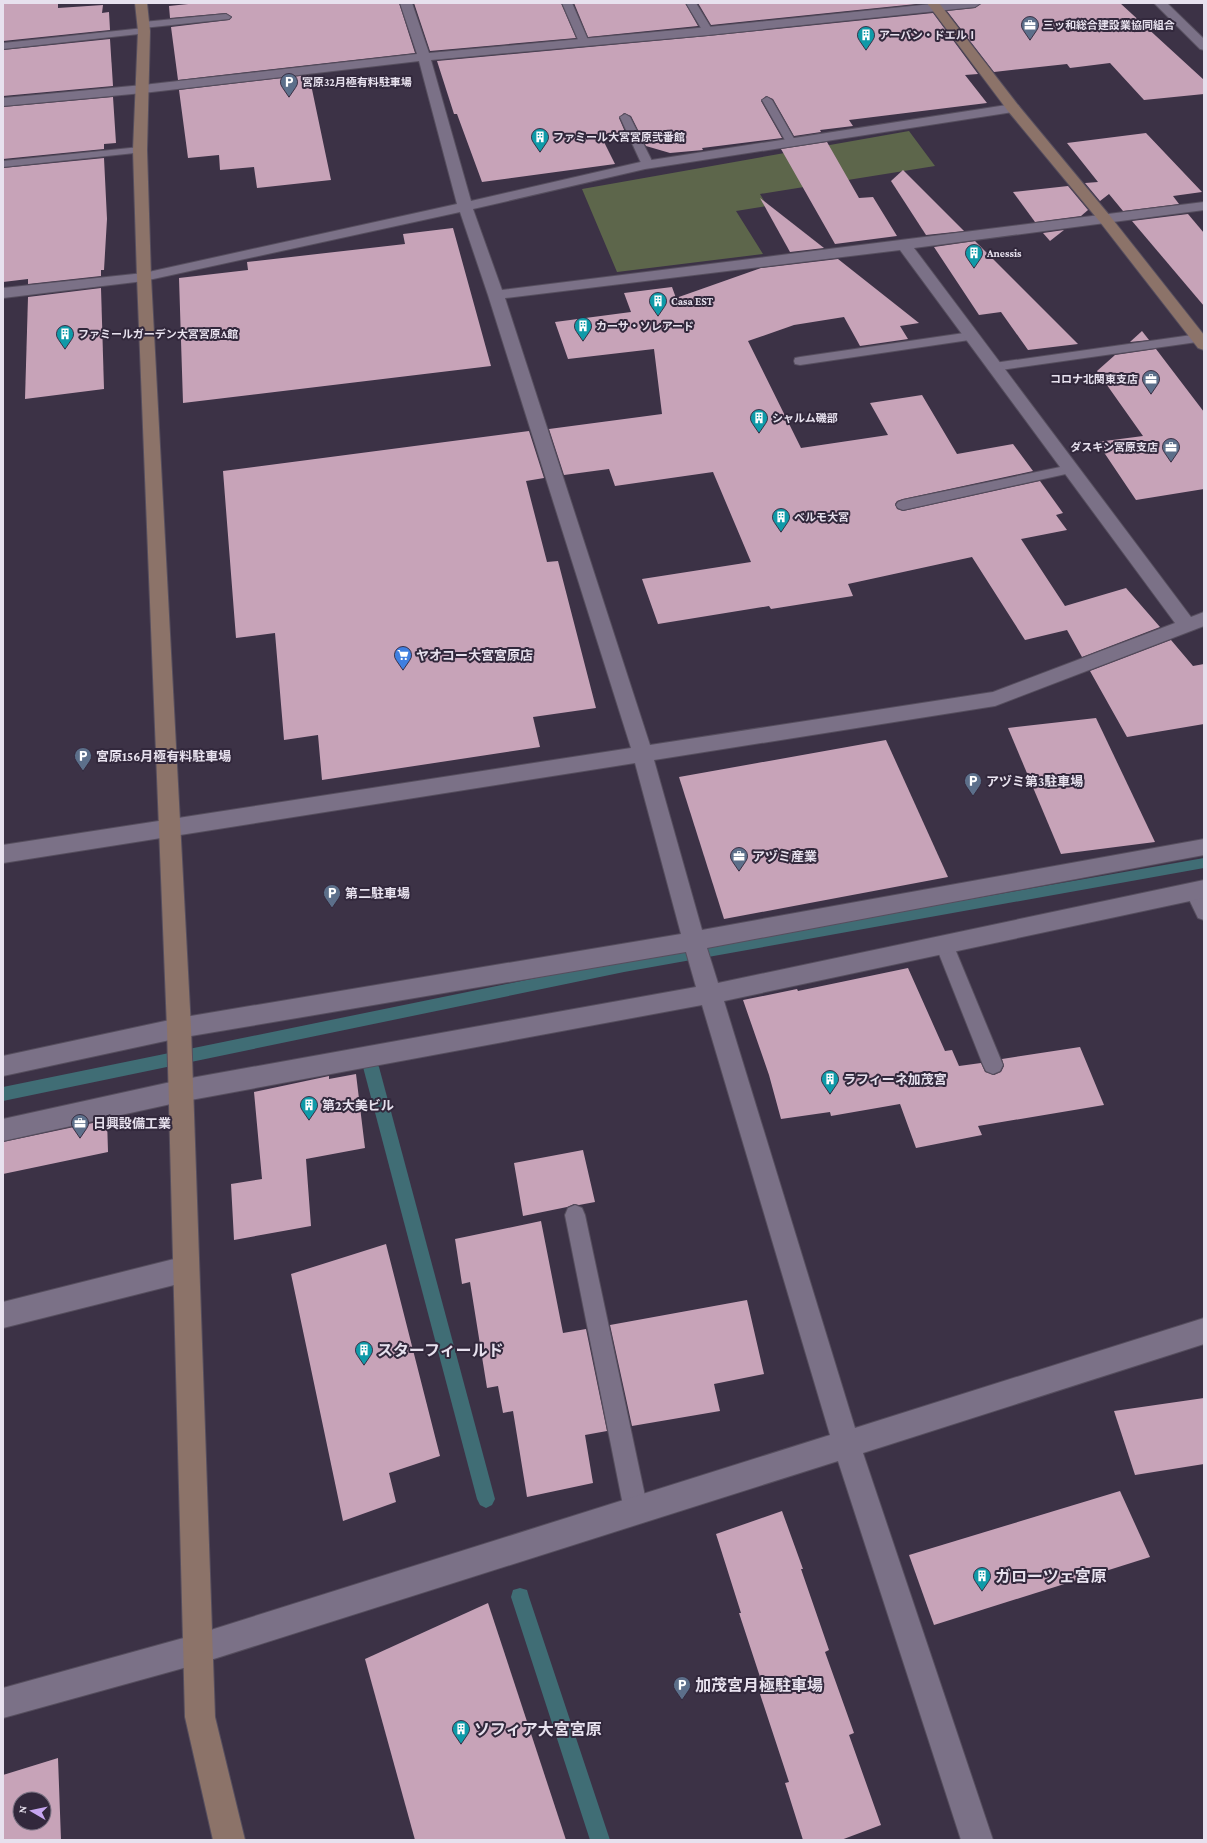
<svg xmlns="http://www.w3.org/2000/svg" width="1207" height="1843" viewBox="0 0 1207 1843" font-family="'Crimson Pro','Noto Sans JP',serif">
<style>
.green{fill:#5d664b}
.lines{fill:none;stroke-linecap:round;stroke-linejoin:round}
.stream{fill:#406d75;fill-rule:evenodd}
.building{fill:#c7a3b8;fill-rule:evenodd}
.lane-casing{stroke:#564e5e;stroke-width:2}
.street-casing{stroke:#564e5e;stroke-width:2}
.secondary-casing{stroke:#564e5e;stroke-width:2}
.lane{fill:#7b7187;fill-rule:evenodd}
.street{fill:#7b7187;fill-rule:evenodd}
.secondary{fill:#8c7369;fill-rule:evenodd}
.labels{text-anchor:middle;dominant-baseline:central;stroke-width:4;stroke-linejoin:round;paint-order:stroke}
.far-poi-label{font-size:11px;font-weight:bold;fill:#e7e1ee;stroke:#32283c;text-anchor:start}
.poi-label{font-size:13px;font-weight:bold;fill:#e7e1ee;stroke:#32283c;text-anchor:start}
.near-poi-label{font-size:16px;font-weight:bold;fill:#e7e1ee;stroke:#32283c;text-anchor:start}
</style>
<rect width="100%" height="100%" fill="#3c3246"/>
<path class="green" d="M909,131L935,166L760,194L767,206L736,211L763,254L617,272L582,189Z"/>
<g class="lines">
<g class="stream">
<path d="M1204,858V868L624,972L3,1101V1087L624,960Z"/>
<path d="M371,1060L376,1062L379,1067L495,1499L492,1505L486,1508L480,1505L477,1499L363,1067L366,1062Z"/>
<path d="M520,1588L527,1590L529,1597L610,1840H590L511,1597L513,1590Z"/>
</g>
</g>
<g class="building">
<path d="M3,3H58V8L103,5L102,13L109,12L110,30L3,41Z"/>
<path d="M198,3H399L415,53L178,80L171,27L229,20L232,17L226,13L170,18L169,6Z"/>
<path d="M414,3H561L576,38L430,51Z"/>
<path d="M574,3H685L698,26L588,37Z"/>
<path d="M698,3H926L711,25Z"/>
<path d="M982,3H1120L1204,80V94L1144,100L1110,63L1070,68L1067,64L994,72L947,11L975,8Z"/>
<path d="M933,13L978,74L965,75L987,103L849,120L853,126L820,130L821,132L794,136L773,99L766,96L761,101L782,138L702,148L703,150L670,153L646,146L631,116L624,113L619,118L629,141L599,132L615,164L482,182L457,114H454L437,61L708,36Z"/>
<path d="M110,39L113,86L3,96V50Z"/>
<path d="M309,75L331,180L257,188L254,167L220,170L219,155L188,158L179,90Z"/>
<path d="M113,97L116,143L104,144V149L3,159V107Z"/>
<path d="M1146,133L1202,192L1173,196L1179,204L1123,211L1109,194L1100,201L1085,183L1098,182L1067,143Z"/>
<path d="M827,142L859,198L873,197L897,236L835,244L781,149Z"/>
<path d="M104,158L107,219L104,270H101V276L28,284V279L3,282V168Z"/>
<path d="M903,170L964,231L926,235L891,181Z"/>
<path d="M1068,186L1088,210L1081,216L1035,222L1013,192Z"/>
<path d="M760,198L824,248L790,252Z"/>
<path d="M1188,214L1204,233V306L1132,221Z"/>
<path d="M453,228L491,366L183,403L179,278L248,270L247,262L405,244L403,234Z"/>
<path d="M1064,230L1050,241L1043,233Z"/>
<path d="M975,241L1078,344L1028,350L1001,312L979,315L934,247Z"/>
<path d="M838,259L919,323L900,326L908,339L860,346L844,317L794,325L748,341L801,448L888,435L870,403L922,395L957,454L1013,444L1033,471L903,499L897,501L895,504L897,509L903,511L1040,481L1063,513L1056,515L1067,530L1021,539L1065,606L1126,588L1160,627L1082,657L1067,630L1025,640L972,557L848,584L853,596L771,609L769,606L658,624L642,579L751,562L713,472L615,486L609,469L564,475L549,429L662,414L654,349L568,359L555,322L631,312L624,293L672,287L676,298L761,268Z"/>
<path d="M101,288L104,389L25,399L28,297Z"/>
<path d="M1142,331L1149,340L1130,342Z"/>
<path d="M1156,349L1204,412V489L1136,500L1097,442L1143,436L1097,371L1115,355Z"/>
<path d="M529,431L544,478L526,481L547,562L558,561L596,708L533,717L540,747L322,780L318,735L284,740L275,633L236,638L223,471Z"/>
<path d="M1171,640L1193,666L1204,664V724L1127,737L1090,671Z"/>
<path d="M1096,718L1155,842L1061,854L1008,728Z"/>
<path d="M886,740L948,877L724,919L679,777Z"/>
<path d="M908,968L945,1051L952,1050L959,1066L981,1063L985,1072L994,1075L1001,1072L1004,1066L1002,1059L1080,1047L1104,1105L978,1126L982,1135L916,1148L900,1104L831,1116L830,1112L781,1119L769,1075L743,1000L797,989L798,991Z"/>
<path d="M356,1074L365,1148L306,1159L311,1226L234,1240L231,1184L262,1179L254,1092L329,1076V1079Z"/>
<path d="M107,1120L108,1152L3,1174V1142Z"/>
<path d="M583,1150L595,1202L579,1205L574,1204L567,1207L523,1216L514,1163Z"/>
<path d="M541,1221L563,1333L586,1329L607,1431L585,1435L593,1483L527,1497L513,1411L503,1413L498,1386L487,1388L470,1282L462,1284L455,1239Z"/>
<path d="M386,1244L440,1456L389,1473L396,1502L343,1521L291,1274Z"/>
<path d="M747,1300L764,1374L714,1384L720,1411L632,1426L610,1325Z"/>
<path d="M1204,1398V1464L1135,1475L1114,1411Z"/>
<path d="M1120,1491L1150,1557L934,1625L909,1555Z"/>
<path d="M782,1511L803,1569H801L829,1650L825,1652L854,1733L849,1735L881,1825L841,1840H803L785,1783L789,1782L760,1694L765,1692L739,1613H741L716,1534Z"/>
<path d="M488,1603L566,1840H415L365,1659Z"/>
<path d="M58,1758L61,1840H3V1775ZM20,1799H44V1823H20Z"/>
</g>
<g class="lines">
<defs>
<g id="lane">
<path d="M562,3H572L589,42L588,44H580L579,42Z"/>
<path d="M686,3H696L713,31L712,33H704Z"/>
<path d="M226,14L231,17L229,19L143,28L138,25L143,22Z"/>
<path d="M144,28L149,31L148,33L3,49V43Z"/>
<path d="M767,97L772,100L796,142L795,144H787L786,142L762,100Z"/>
<path d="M625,114L630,117L654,165L652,167L648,168L642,165L620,117Z"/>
<path d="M140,147L146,150L144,152L3,167V161Z"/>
<path d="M971,332L976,333L977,336L976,339L800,365L795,364L794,361L795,358L800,357Z"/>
<path d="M1199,334L1204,336V341L994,371L989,370L987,367L989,364L994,363Z"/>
<path d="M1070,465L1075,466L1077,469L1075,472L903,510L898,508L896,505L898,502L903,500Z"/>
<path d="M1194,884L1200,886L1204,893V920L1198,918L1185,891L1188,886Z"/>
<path d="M944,936L950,939L953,944L1003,1065L1000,1071L993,1074L986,1071L983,1065L935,944L938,939Z"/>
<path d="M575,1205L582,1208L585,1215L648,1510L644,1518L636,1522L628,1518L624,1510L565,1215L568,1208Z"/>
</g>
<g id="street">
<path d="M400,3H412L429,53L708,27L941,3H981L975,7L708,35L431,60L471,201L645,161L1013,104L1018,105L1020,108L1018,111L1013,112L645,169L473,209L502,290L1204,202V210L914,248L1191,617L1204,612V626L995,706L654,760L702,930L1204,839V855L707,948L718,983L1204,880V898L724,1001L855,1428L1204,1318V1344L863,1453L993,1840H961L838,1461L198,1664L3,1718V1688L198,1634L830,1435L702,1005L180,1102L3,1141V1119L180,1080L696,987L686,952L179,1038L3,1076V1056L179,1018L681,934L635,763L3,863V845L631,748L488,295L460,212L144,281L3,298V288L144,273L457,204L419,61L143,93L3,106V98L143,85L417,54ZM900,250L1175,623L993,692L650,745L505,298Z"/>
<path d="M1154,3H1167L1204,39V50L1200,49Z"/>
<path d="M186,1256L195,1260L199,1269L195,1278L186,1282L3,1328V1302Z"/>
</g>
<g id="secondary">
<path d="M135,3H147L150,31L147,150L151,277L191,1028L215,1717L245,1840H213L185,1717L167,1028L137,277L133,150L138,31Z"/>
<path d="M927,3H939L1018,105L1110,216L1204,335V350L1198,348L1100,222L1008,111Z"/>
</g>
</defs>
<use href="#lane" class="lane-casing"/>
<use href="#street" class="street-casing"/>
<use href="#secondary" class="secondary-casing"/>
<use href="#lane" class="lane"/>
<use href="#street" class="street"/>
<use href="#secondary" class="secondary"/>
</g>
<defs>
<symbol id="office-pin" viewBox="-11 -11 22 30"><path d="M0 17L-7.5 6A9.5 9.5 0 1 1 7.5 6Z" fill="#5c6f8a" stroke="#32283c"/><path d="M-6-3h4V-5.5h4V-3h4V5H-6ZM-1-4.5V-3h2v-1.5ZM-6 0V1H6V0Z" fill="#fff"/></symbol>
<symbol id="building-pin" viewBox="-11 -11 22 30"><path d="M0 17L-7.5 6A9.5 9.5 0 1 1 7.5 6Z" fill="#0f9aa8" stroke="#32283c"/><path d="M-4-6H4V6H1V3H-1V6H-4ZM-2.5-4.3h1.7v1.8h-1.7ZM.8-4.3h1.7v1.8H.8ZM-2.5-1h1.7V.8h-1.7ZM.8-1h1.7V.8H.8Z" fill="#fff"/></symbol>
<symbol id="parking-pin" viewBox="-11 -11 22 30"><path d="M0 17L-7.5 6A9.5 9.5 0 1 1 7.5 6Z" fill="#5c6f8a" stroke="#32283c"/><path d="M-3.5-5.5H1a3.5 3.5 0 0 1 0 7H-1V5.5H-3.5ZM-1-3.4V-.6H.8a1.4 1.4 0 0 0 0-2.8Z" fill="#fff"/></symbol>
<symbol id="supermarket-pin" viewBox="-11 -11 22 30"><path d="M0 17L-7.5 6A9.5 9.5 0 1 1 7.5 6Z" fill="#3f7fe0" stroke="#32283c"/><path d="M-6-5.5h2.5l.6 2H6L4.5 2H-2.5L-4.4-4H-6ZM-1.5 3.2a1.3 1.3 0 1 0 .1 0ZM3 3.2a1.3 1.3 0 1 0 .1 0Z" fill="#fff"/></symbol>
</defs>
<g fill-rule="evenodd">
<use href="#office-pin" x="1020" y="15" width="20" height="27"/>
<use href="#building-pin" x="856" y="25" width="20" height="27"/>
<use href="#parking-pin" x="279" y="72" width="20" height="27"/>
<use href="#building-pin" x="530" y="127" width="20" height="27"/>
<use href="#building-pin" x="964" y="243" width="20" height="27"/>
<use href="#building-pin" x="648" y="291" width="20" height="27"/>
<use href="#building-pin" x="573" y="316" width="20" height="27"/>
<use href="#building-pin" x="55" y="324" width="20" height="27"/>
<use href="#office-pin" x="1141" y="369" width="20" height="27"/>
<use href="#building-pin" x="749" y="408" width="20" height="27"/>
<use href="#office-pin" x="1161" y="437" width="20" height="27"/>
<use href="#building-pin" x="771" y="507" width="20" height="27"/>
<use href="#supermarket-pin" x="393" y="645" width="20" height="27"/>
<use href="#parking-pin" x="73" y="746" width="20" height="27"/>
<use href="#parking-pin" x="963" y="771" width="20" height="27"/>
<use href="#office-pin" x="729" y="846" width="20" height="27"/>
<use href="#parking-pin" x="322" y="883" width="20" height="27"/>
<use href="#building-pin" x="820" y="1069" width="20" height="27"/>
<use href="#building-pin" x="299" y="1095" width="20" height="27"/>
<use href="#office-pin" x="70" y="1113" width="20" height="27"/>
<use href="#building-pin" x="354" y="1340" width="20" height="27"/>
<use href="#building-pin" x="972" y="1566" width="20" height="27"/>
<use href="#parking-pin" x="672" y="1675" width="20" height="27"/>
<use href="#building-pin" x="451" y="1719" width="20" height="27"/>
</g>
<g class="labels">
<g class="far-poi-label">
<text x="1043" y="25">三ッ和総合建設業協同組合</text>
<text x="879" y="35">アーバン・ドエルⅠ</text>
<text x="302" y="82">宮原32月極有料駐車場</text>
<text x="553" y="137">ファミール大宮宮原弐番館</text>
<text x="987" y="253">Anessis</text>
<text x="671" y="301">Casa EST</text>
<text x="596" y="326">カーサ・ソレアード</text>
<text x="78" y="334">ファミールガーデン大宮宮原A館</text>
<text x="1138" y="379" text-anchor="end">コロナ北関東支店</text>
<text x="772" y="418">シャルム磯部</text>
<text x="1158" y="447" text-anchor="end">ダスキン宮原支店</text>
<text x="794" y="517">ベルモ大宮</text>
</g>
<g class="poi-label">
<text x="416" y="655">ヤオコー大宮宮原店</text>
<text x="96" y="756">宮原156月極有料駐車場</text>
<text x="986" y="781">アヅミ第3駐車場</text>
<text x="752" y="856">アヅミ産業</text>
<text x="345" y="893">第二駐車場</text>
<text x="843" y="1079">ラフィーネ加茂宮</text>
<text x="322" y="1105">第2大美ビル</text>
<text x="93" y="1123">日興設備工業</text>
</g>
<g class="near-poi-label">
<text x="377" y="1350">スターフィールド</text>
<text x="995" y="1576">ガローツェ宮原</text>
<text x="695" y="1685">加茂宮月極駐車場</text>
<text x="474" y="1729">ソフィア大宮宮原</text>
</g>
</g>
<rect width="1207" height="1843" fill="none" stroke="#e7e1ee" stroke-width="8"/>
<g transform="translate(32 1811) rotate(279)"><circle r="19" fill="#32283c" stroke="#7a7283"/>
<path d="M0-3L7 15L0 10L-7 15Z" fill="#c6a6f0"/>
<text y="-6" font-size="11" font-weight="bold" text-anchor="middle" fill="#e7e1ee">N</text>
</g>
</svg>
